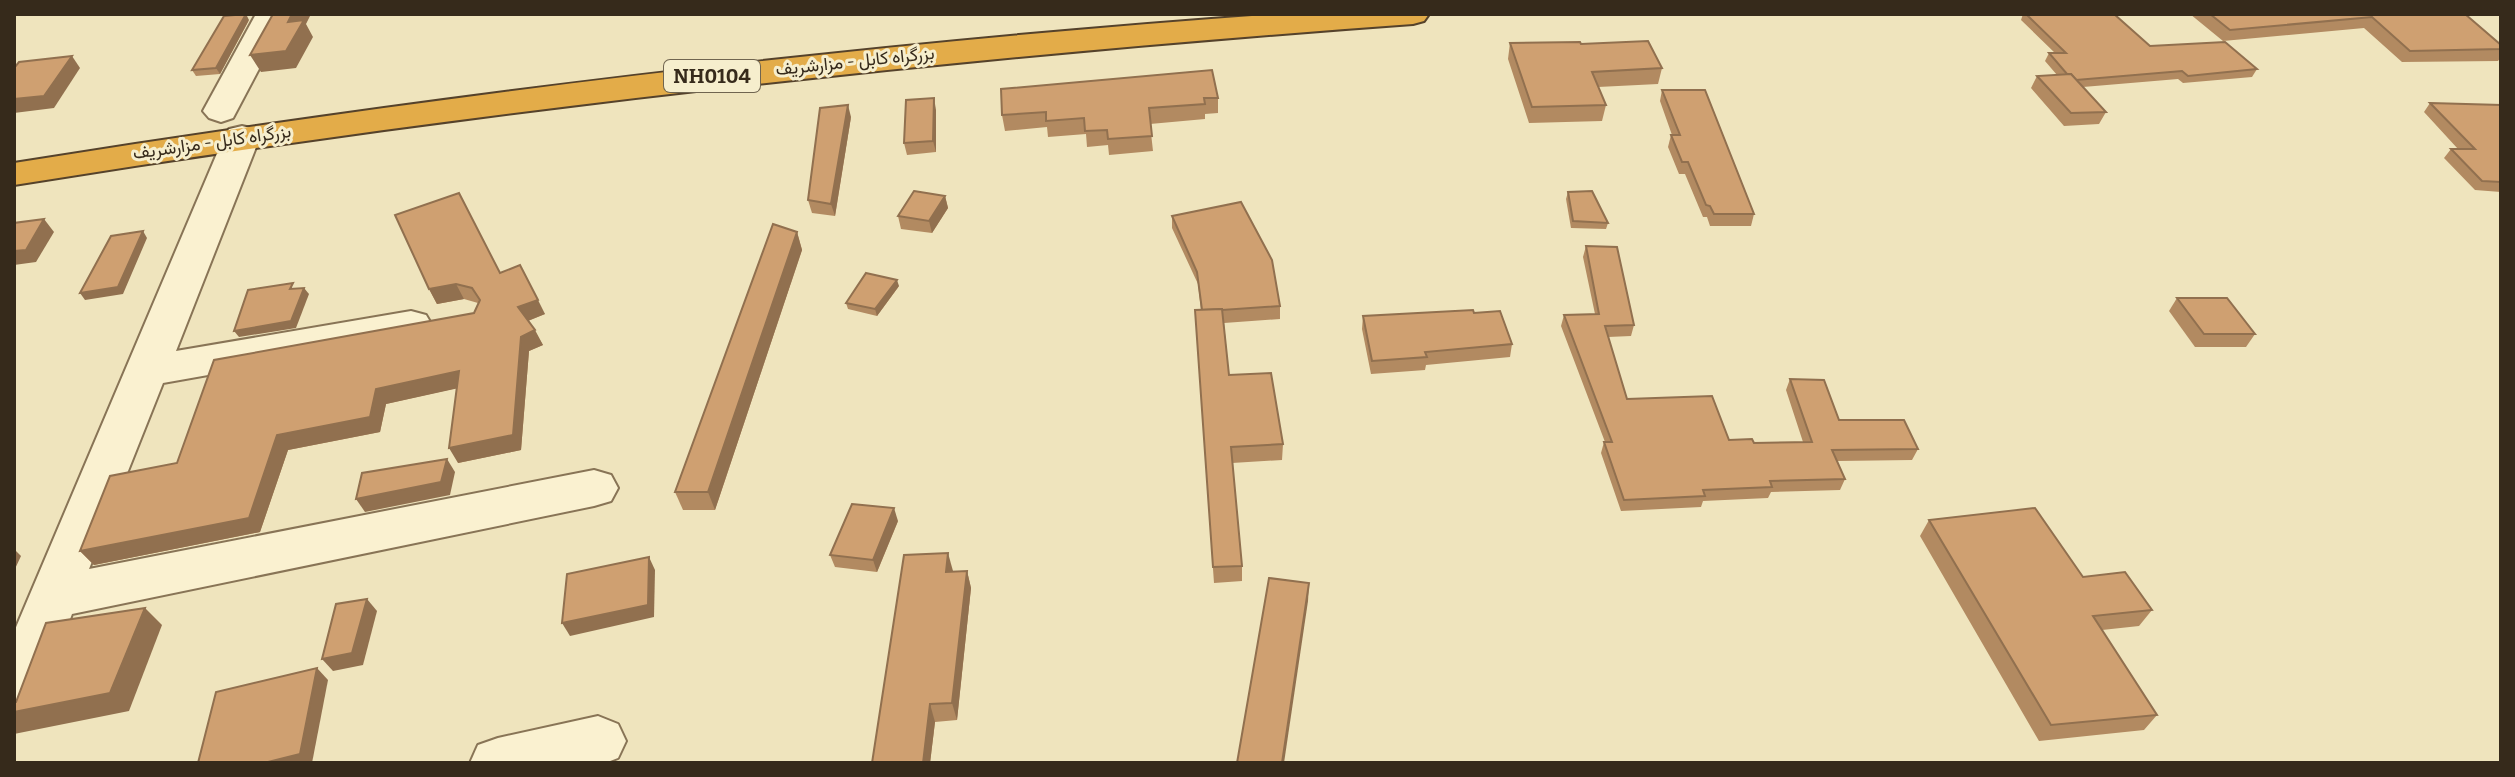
<svg xmlns="http://www.w3.org/2000/svg" width="2515" height="777" viewBox="0 0 2515 777" font-family="Bitter,Vazirmatn,serif">
<style>
.lines{fill:none;stroke-linecap:round;stroke-linejoin:round}
.minor-casing{stroke:#887456;stroke-width:4}
.highway-casing{stroke:#55422b;stroke-width:4}
.minor{fill:#faf1d0;fill-rule:evenodd}
.highway{fill:#e3ac49;fill-rule:evenodd}
.wall{fill:#b28a61}
.shaded-wall{fill:#91704f}
.building{fill:#cfa071;stroke:#91704f;stroke-width:2}
.labels{text-anchor:middle;dominant-baseline:central;stroke-width:6;stroke-linejoin:round;paint-order:stroke}
.far-street-label{font-size:18px;fill:#362a1b;stroke:#f6eecd}
.shield{fill:#f6eecd;stroke:#706550;stroke-width:2}
.shield-label{font-size:20px;font-weight:bold;fill:#362a1b}
</style>
<rect width="100%" height="100%" fill="#efe4bd"/>
<g class="lines">
<defs>
<g id="minor">
<path d="M256,14H288L233,118L221,122L209,118L203,111Z"/>
<path d="M242,126L255,129L260,137L176,351L411,311L426,315L432,325L426,335L411,339L163,383L89,569L594,470L611,475L618,488L611,501L594,506L72,614L33,718L14,725V632L224,137L229,129Z"/>
<path d="M598,716L618,724L626,741L618,758L605,763H470L478,745L498,738Z"/>
</g>
<path id="highway" d="M1278,14H1429L1424,21L1413,24C944,58 478,110 14,185V163C433,96 854,44 1278,14Z"/>
</defs>
<use href="#minor" class="minor-casing"/>
<use href="#highway" class="highway-casing"/>
<use href="#minor" class="minor"/>
<use href="#highway" class="highway"/>
</g>
<g class="wall">
<path d="M2023,14H2114L2150,46L2257,69L2252,77L2183,83L2178,79L2083,87L2106,112L2099,124L2064,126L2031,88L2037,76L2057,75L2045,61L2049,53H2055L2021,20Z"/>
<path d="M2190,14H2465L2501,45V57L2498,61L2402,62L2364,28L2223,41Z"/>
<path d="M249,20L220,74L196,76L192,70Z"/>
<path d="M1510,43L1581,44L1662,68L1658,84L1598,87L1606,105L1602,121L1529,123L1508,59Z"/>
<path d="M1662,90L1754,214L1751,226H1710L1707,217H1703L1685,174H1679L1668,147L1671,135H1672L1660,101Z"/>
<path d="M1218,98V113L1205,114V119L1150,124L1153,151L1109,155L1108,145L1087,147L1086,134L1048,137L1047,127L1005,131L1002,115Z"/>
<path d="M2430,103L2501,105V192L2475,190L2444,158L2451,149H2458L2424,112Z"/>
<path d="M936,110V152L907,155L904,143Z"/>
<path d="M851,117L835,216L812,213L808,200Z"/>
<path d="M1568,192L1608,223L1606,229L1571,228L1566,199Z"/>
<path d="M945,196L948,208L932,233L901,229L898,216Z"/>
<path d="M1172,216L1280,306V319L1224,323L1229,375L1283,444L1282,460L1232,463L1242,566V581L1214,583L1196,326L1201,310L1198,284L1172,228Z"/>
<path d="M797,232L802,250L715,510H683L675,492Z"/>
<path d="M1586,246L1634,325L1631,336L1608,337L1627,399L1729,440L1754,443L1803,442L1786,390L1790,379L1839,420L1918,449L1912,460L1837,461L1845,479L1840,490L1771,492L1768,498L1703,501L1701,507L1621,511L1601,453L1604,442H1605L1561,326L1564,315L1595,314L1583,257Z"/>
<path d="M500,273L545,314L528,321L543,345L529,351L521,450L458,463L457,388L386,404L380,432L288,450L260,532L94,565L80,551L177,463L474,313L478,303L464,299L437,304L429,289Z"/>
<path d="M899,286L877,316L848,309L846,303Z"/>
<path d="M2177,298L2255,334L2246,347H2195L2169,311Z"/>
<path d="M1474,313L1512,344L1510,357L1426,365L1425,370L1371,374L1362,329L1363,316Z"/>
<path d="M1929,520L2083,577L2152,610L2139,626L2102,630L2157,715L2144,730L2039,741L1920,536Z"/>
<path d="M898,521L877,572L835,567L830,555Z"/>
<path d="M953,571H967L971,588L957,720L935,722L930,763H872Z"/>
</g>
<g class="shaded-wall">
<path d="M246,14L249,20L220,74L216,68Z"/>
<path d="M292,14H311L306,24L313,37L296,68L261,72L250,55L288,22Z"/>
<path d="M72,56L80,68L54,108L14,113V99Z"/>
<path d="M934,98L936,110V152L933,141Z"/>
<path d="M848,105L851,117L835,216L831,204Z"/>
<path d="M945,196L948,208L932,233L929,221Z"/>
<path d="M44,219L54,232L36,262L14,265V251Z"/>
<path d="M143,231L147,238L123,294L85,300L80,293L132,253Z"/>
<path d="M797,232L802,250L715,510L708,492Z"/>
<path d="M897,280L899,286L877,316L875,309Z"/>
<path d="M456,284L464,299L437,304L429,289Z"/>
<path d="M304,288L309,294L296,328L239,337L234,331Z"/>
<path d="M538,300L545,314L525,322L518,307Z"/>
<path d="M535,330L543,345L529,351L521,450L458,463L449,448L521,337Z"/>
<path d="M459,371L468,386L386,404L380,432L288,450L260,532L94,565L80,551L277,435L376,389Z"/>
<path d="M447,459L455,472L450,495L365,512L356,499Z"/>
<path d="M894,508L898,521L877,572L873,560Z"/>
<path d="M14,549L21,556L14,571Z"/>
<path d="M948,553L953,571L950,590L946,572Z"/>
<path d="M649,557L655,570L654,617L570,636L562,623Z"/>
<path d="M967,571L971,588L957,720L952,703Z"/>
<path d="M1309,583L1308,601L1284,763H1282Z"/>
<path d="M367,599L377,611L363,665L333,671L322,659Z"/>
<path d="M145,608L162,625L129,711L14,734V712Z"/>
<path d="M317,668L328,680L312,763H264Z"/>
<path d="M930,704L935,722L930,763H923Z"/>
</g>
<g class="building">
<path d="M246,14L216,68L192,70L224,16Z"/>
<path d="M273,14H292L288,22L304,20L286,51L250,55Z"/>
<path d="M2026,14H2114L2150,46L2225,42L2257,69L2188,76L2182,71L2076,80L2071,74H2067L2049,53H2066Z"/>
<path d="M2210,14H2465L2501,45V49L2410,51L2372,17L2230,30Z"/>
<path d="M1648,41L1662,68L1592,72L1606,105L1532,107L1510,43L1580,42L1581,44Z"/>
<path d="M72,56L44,96L14,99V68L19,62Z"/>
<path d="M1212,70L1218,98H1204L1205,104L1149,108L1152,136L1108,139L1107,130L1085,131L1084,118L1046,121V112L1002,115L1001,89Z"/>
<path d="M2071,74L2106,112L2071,113L2037,76Z"/>
<path d="M1662,90H1705L1754,214H1714L1710,206L1706,205L1688,162H1682L1671,135H1680Z"/>
<path d="M934,98L933,141L904,143L906,100Z"/>
<path d="M2430,103L2501,105V182L2482,181L2451,149H2475Z"/>
<path d="M848,105L831,204L808,200L820,108Z"/>
<path d="M914,191L945,196L929,221L898,216Z"/>
<path d="M1592,191L1608,223L1573,221L1568,192Z"/>
<path d="M459,193L500,273L520,265L538,300L518,307L535,330L521,337L513,435L449,448L459,371L376,389L370,417L277,435L249,518L80,551L110,476L177,463L214,360L474,313L480,300L472,288L456,284L429,289L395,215Z"/>
<path d="M1241,202L1272,260L1280,306L1222,310V309L1202,310L1197,272L1172,216Z"/>
<path d="M44,219L26,250L14,251V223Z"/>
<path d="M773,224L797,232L708,492H675Z"/>
<path d="M143,231L118,287L80,293L111,236Z"/>
<path d="M1586,246L1617,247L1634,325L1605,326L1627,399L1712,396L1729,440L1752,439L1754,443L1812,442L1790,379L1824,380L1839,420H1904L1918,449L1832,450L1845,479L1770,481L1772,487L1703,490L1705,496L1624,500L1604,442H1612L1564,315L1599,314Z"/>
<path d="M866,273L897,280L875,309L846,303Z"/>
<path d="M293,283L290,289L304,288L291,321L234,331L248,290Z"/>
<path d="M2177,298H2227L2255,334H2204Z"/>
<path d="M1222,309L1229,375L1271,373L1283,444L1231,447L1242,566L1213,567L1195,310Z"/>
<path d="M1473,310L1474,313L1500,311L1512,344L1425,352L1427,357L1372,361L1363,316Z"/>
<path d="M447,459L441,482L356,499L362,473Z"/>
<path d="M852,504L894,508L873,560L830,555Z"/>
<path d="M2035,508L2083,577L2125,572L2152,610L2093,616L2157,715L2051,725L1929,520Z"/>
<path d="M948,553L946,572L967,571L952,703L930,704L923,763H872L904,555Z"/>
<path d="M649,557L648,605L562,623L567,574Z"/>
<path d="M1269,578L1309,583L1282,763H1237Z"/>
<path d="M367,599L352,653L322,659L336,604Z"/>
<path d="M145,608L110,693L14,712V703L16,702L46,623Z"/>
<path d="M317,668L300,754L264,763H198L216,692Z"/>
</g>
<g class="labels">
<g class="far-street-label">
<text transform="translate(855 61) rotate(-6)">بزرگراه کابل - مزارشریف</text>
<text transform="translate(212 142) rotate(-8)">بزرگراه کابل - مزارشریف</text>
</g>
<rect class="shield" x="664" y="60" width="96" height="32" rx="6"/>
<g class="shield-label">
<text x="712" y="76">NH0104</text>
</g>
</g>
<rect width="2515" height="777" fill="none" stroke="#362a1b" stroke-width="32"/>
</svg>
